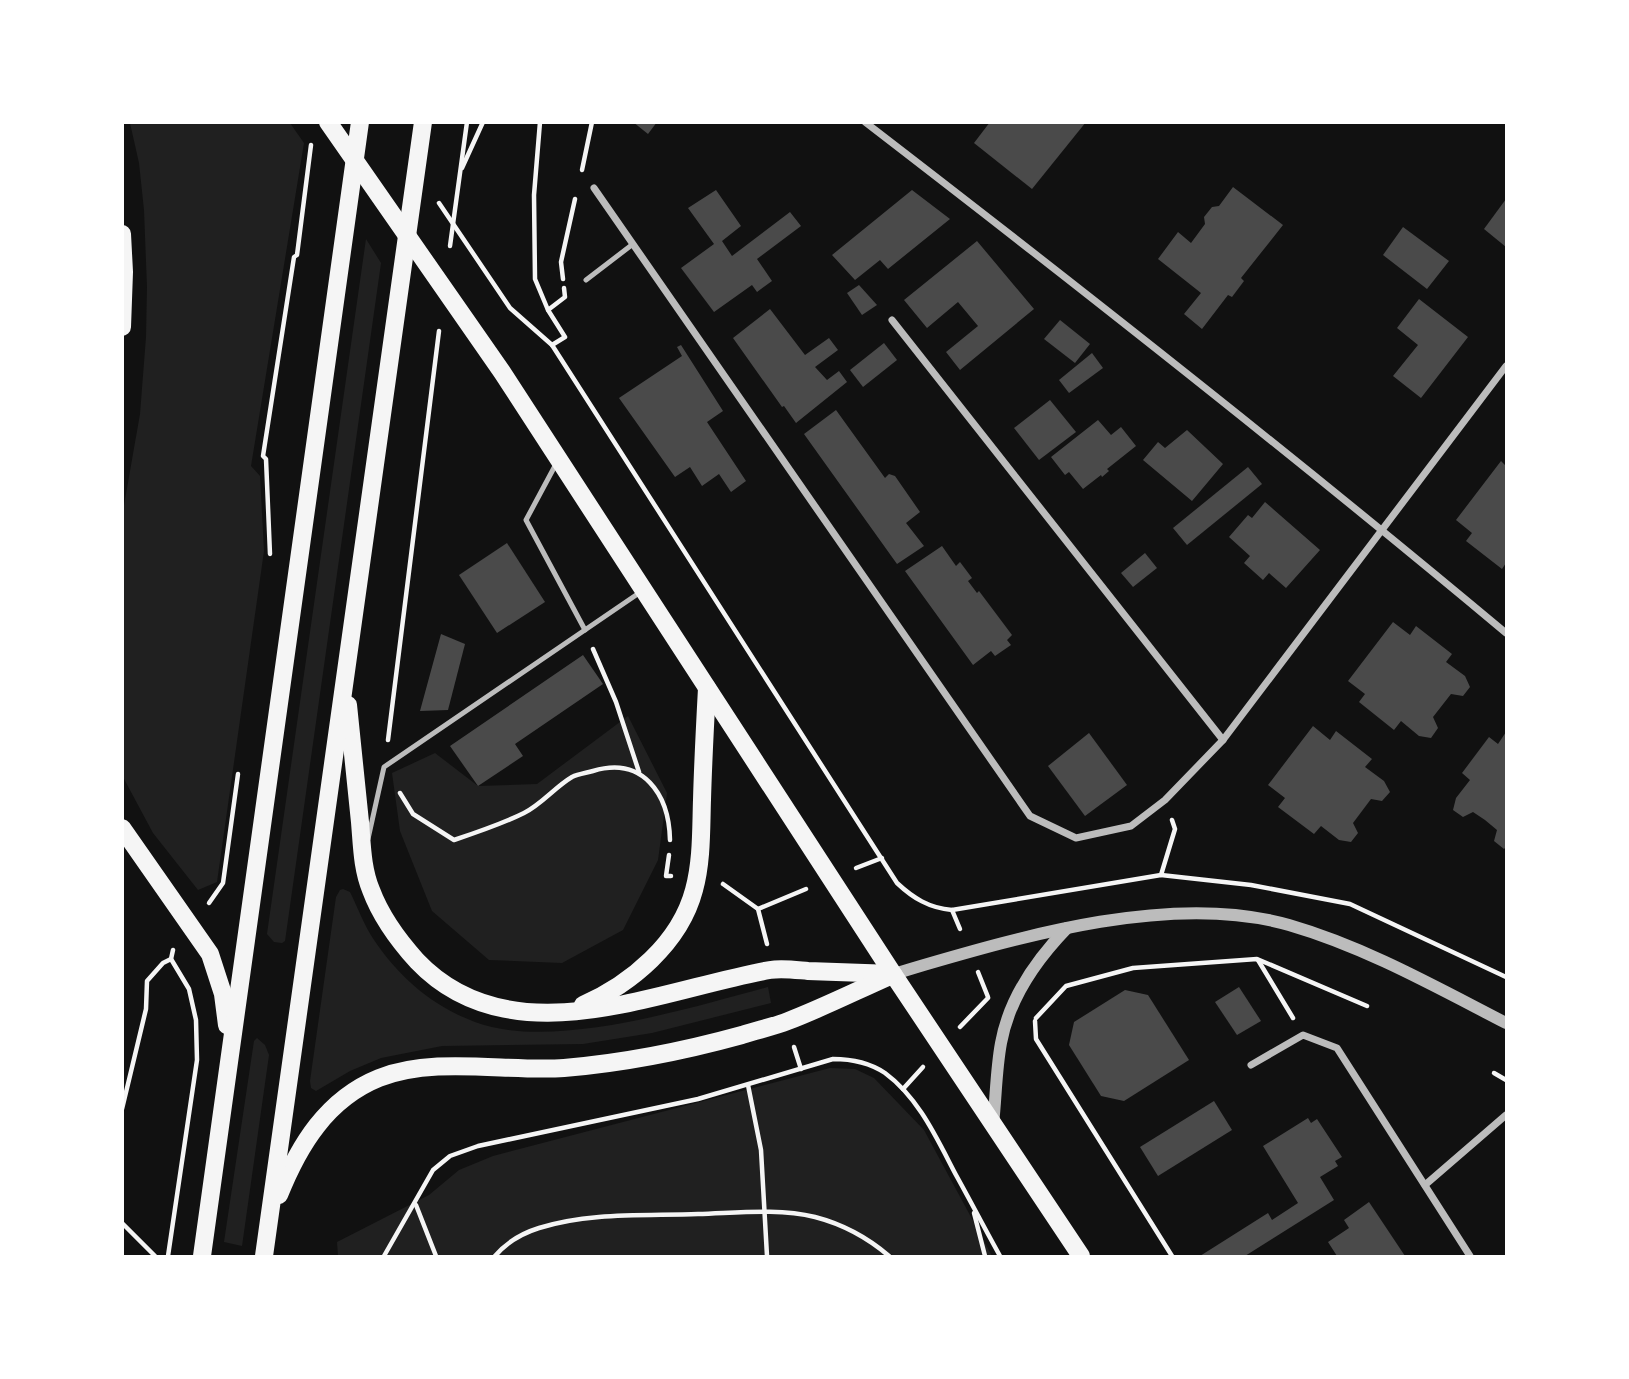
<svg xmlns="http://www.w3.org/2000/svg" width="1629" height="1379" viewBox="0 0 1629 1379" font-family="'Source Serif 4',serif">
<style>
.green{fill:#202020}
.building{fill:#4a4a4a}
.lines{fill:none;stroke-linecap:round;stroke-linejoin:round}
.path{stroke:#f5f5f5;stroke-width:4.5}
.service{stroke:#bcbcbc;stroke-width:5}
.minor{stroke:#bcbcbc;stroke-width:7}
.tertiary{stroke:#bcbcbc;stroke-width:12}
.primary{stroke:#f5f5f5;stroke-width:18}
</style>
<rect width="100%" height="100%" fill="#111"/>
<g class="green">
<path d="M130,123H290L304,143L251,466L260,476L264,551L217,882L198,890L153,833L123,777V511L140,414L146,337L147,287L144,210L139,163Z"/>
<path d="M366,239L381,263L285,941L282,943L274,942L267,934Z"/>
<path d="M628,716L667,793L658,860L623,930L562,963L489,960L432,911L400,831L392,773L435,753L478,786L537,784Z"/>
<path d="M343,889L350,892C358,908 364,925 374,940C399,977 432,1006 475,1022C552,1051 690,1008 768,987L771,1003L652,1033L583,1044L442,1046L381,1058L350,1071L316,1091L311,1088L310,1081L336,897L340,890Z"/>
<path d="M257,1038L265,1045L269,1055L242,1246L224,1242L254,1041Z"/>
<path d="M830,1068L855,1069L874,1078L924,1130L992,1256H338L337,1242L429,1195L459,1170L493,1156Z"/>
</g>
<g class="building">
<path d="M633,122H657L648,134Z"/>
<path d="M990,122H1086L1032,189L974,143Z"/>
<path d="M1233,187L1283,225L1241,278L1244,281L1232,297L1228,295L1202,329L1184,314L1201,293L1158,259L1178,232L1191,243L1205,224L1204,217L1212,207L1219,206Z"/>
<path d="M716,190L741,226L722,241L732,256L790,212L801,226L757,259L772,281L757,292L752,285L714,312L681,268L714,244L688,208Z"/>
<path d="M912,190L950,219L888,269L880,260L855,280L832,255Z"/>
<path d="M1506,199V247L1484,229Z"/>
<path d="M1403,227L1449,261L1427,289L1383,255Z"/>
<path d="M977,241L1034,309L960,370L946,352L978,326L958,302L927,328L904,300Z"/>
<path d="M859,285L877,305L862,315L847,293Z"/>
<path d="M1419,299L1468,337L1421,398L1393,376L1418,345L1397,328Z"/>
<path d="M770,309L805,355L829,338L838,350L815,367L827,380L839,371L847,382L796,423L784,406L782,407L733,338Z"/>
<path d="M1060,320L1090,344L1075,363L1044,339Z"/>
<path d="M884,343L897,360L863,387L850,370Z"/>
<path d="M681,345L723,411L707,422L746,481L731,492L719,474L702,486L690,467L675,477L619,398L682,356L677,347Z"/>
<path d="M1092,353L1103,368L1069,393L1059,380Z"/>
<path d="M1050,400L1076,432L1039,460L1014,428Z"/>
<path d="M836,410L885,478L889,474L895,476L920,512L906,523L924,546L897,564L804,434Z"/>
<path d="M1098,420L1111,435L1121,427L1136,446L1107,469L1109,471L1102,477L1101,475L1083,489L1069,472L1065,475L1051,457Z"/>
<path d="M1187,430L1223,464L1192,501L1143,460L1158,442L1165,448Z"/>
<path d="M1501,461L1506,466V563L1502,569L1466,541L1472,533L1456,520Z"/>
<path d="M1248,467L1262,484L1187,545L1173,528Z"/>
<path d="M1265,502L1320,550L1286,588L1269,573L1263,580L1244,563L1250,556L1229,537L1248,515L1252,518Z"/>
<path d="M507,543L545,602L497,633L459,575Z"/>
<path d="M942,546L956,566L960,562L972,578L968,581L977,593L979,591L1012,635L1007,640L1011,645L995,656L991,651L973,665L905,571Z"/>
<path d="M1145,553L1157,568L1133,587L1121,573Z"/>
<path d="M1393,622L1410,635L1416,626L1452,654L1446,662L1465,676L1470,687L1463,696L1451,694L1433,717L1438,728L1431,738L1419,736L1401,721L1394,730L1359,702L1365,694L1348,681Z"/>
<path d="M441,634L465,644L448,710L420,711Z"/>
<path d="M583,655L603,684L515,744L523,756L478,786L450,746Z"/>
<path d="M1313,726L1330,740L1336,731L1372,759L1365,767L1384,781L1390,792L1382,801L1371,799L1353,823L1358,833L1351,842L1339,840L1321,826L1314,834L1278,807L1285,798L1268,785Z"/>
<path d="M1506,732V847L1504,849L1494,841L1497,830L1485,820L1473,812L1463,817L1453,810L1456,798L1470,780L1462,773L1489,737L1498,744Z"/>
<path d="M1089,733L1127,785L1085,816L1048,766Z"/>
<path d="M1239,987L1261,1021L1237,1035L1215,1002Z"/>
<path d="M1125,990L1148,995L1189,1060L1124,1101L1101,1096L1069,1045L1074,1022Z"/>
<path d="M1214,1101L1232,1130L1158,1176L1140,1147Z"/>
<path d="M1308,1118L1311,1123L1317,1119L1342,1157L1335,1161L1338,1166L1320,1177L1334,1200L1245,1256H1200L1268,1213L1272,1220L1298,1203L1263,1146Z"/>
<path d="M1369,1202L1405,1256H1337L1328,1242L1349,1228L1344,1220Z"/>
</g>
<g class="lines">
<g class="path">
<path d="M540,122L534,195L535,279L548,310L565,337L552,345"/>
<path d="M462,168L483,122"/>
<path d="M582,170L592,122"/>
<path d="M439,203L510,308L552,345L897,883C913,898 929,908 952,910L1161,875L1175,829L1172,820"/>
<path d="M450,246L467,122"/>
<path d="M563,279L561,262L575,199"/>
<path d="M548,310L565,297L564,288"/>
<path d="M270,554L266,459L263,456L294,257L297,255L311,145"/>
<path d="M593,649L616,702L639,772"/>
<path d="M388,740L439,331"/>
<path d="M400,793L413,814L454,840C478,832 502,824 524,813C542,804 555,787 572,777C578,774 586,773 593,771C643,756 669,794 670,840"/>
<path d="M669,855L666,876H671"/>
<path d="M856,868L882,858"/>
<path d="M1161,875L1251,885L1350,904L1506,977"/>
<path d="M723,884L758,909L767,944"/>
<path d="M209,903L223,883L238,774"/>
<path d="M758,909L806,889"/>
<path d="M952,910L960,929"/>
<path d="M1258,960L1293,1018"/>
<path d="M978,972L988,997"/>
<path d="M1036,1018L1066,986L1133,968L1257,959L1367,1006"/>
<path d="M1035,1021L1036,1039L1172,1256"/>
<path d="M960,1027L988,998"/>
<path d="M794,1047L801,1069"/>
<path d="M1494,1073L1506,1080"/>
<path d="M748,1085L761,1150L767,1256"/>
<path d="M903,1089L923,1067"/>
<path d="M122,1109L146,1009L147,981L163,963L171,959"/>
<path d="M416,1205L436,1256"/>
<path d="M974,1213L985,1256"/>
<path d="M122,1223L155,1256"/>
<path d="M168,1256L197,1060L196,1020L189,989L171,959L173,950"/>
<path d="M384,1256L433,1170L450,1156L478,1146L698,1099L833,1059C851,1059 870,1063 885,1073C919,1098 937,1139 956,1175C971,1202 985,1229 1000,1256"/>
<path d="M495,1256C506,1243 523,1233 539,1228C589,1212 646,1216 698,1214C736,1213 778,1208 815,1217C842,1224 868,1238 889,1256"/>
</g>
<g class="service">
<path d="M586,280L633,244"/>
<path d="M556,464L526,520L585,630"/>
<path d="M368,839L384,767L642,591"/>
</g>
<g class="minor">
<path d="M865,122C1082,289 1297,458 1506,633"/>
<path d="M594,188L1030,816L1076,838L1131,826L1165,800L1223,740L1506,366"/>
<path d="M892,320L1223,740"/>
<path d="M1251,1065L1303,1035L1337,1048L1470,1256"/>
<path d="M1425,1185L1506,1115"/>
</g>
<g class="tertiary">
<path d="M893,974C1010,940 1168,890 1289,925C1365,947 1436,987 1506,1023"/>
<path d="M993,1124C996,1098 996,1070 1001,1043C1009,999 1036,960 1067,928"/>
</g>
<g class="primary">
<path d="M328,122L502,372L893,974L1081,1256"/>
<path d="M122,234L124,272L122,327"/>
<path d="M348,705C352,744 356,783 360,822C362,845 362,868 371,890C381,917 398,940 417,961C511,1060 658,990 770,970C782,968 796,970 808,971C836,972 864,973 893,974"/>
<path d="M122,828L210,954L223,994L227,1025"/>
<path d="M583,1005C631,984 680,943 694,890C702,861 701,829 702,800C703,763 705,725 707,688"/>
<path d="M279,1195C299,1145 327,1099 379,1078C434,1056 506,1072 564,1068C624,1063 684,1051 742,1035C757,1030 773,1027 788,1021C822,1008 856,991 890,976"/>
<path d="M202,1256L360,122"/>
<path d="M264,1256L423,122"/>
</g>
</g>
<rect width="1629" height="1379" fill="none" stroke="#ffffff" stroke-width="248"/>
</svg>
